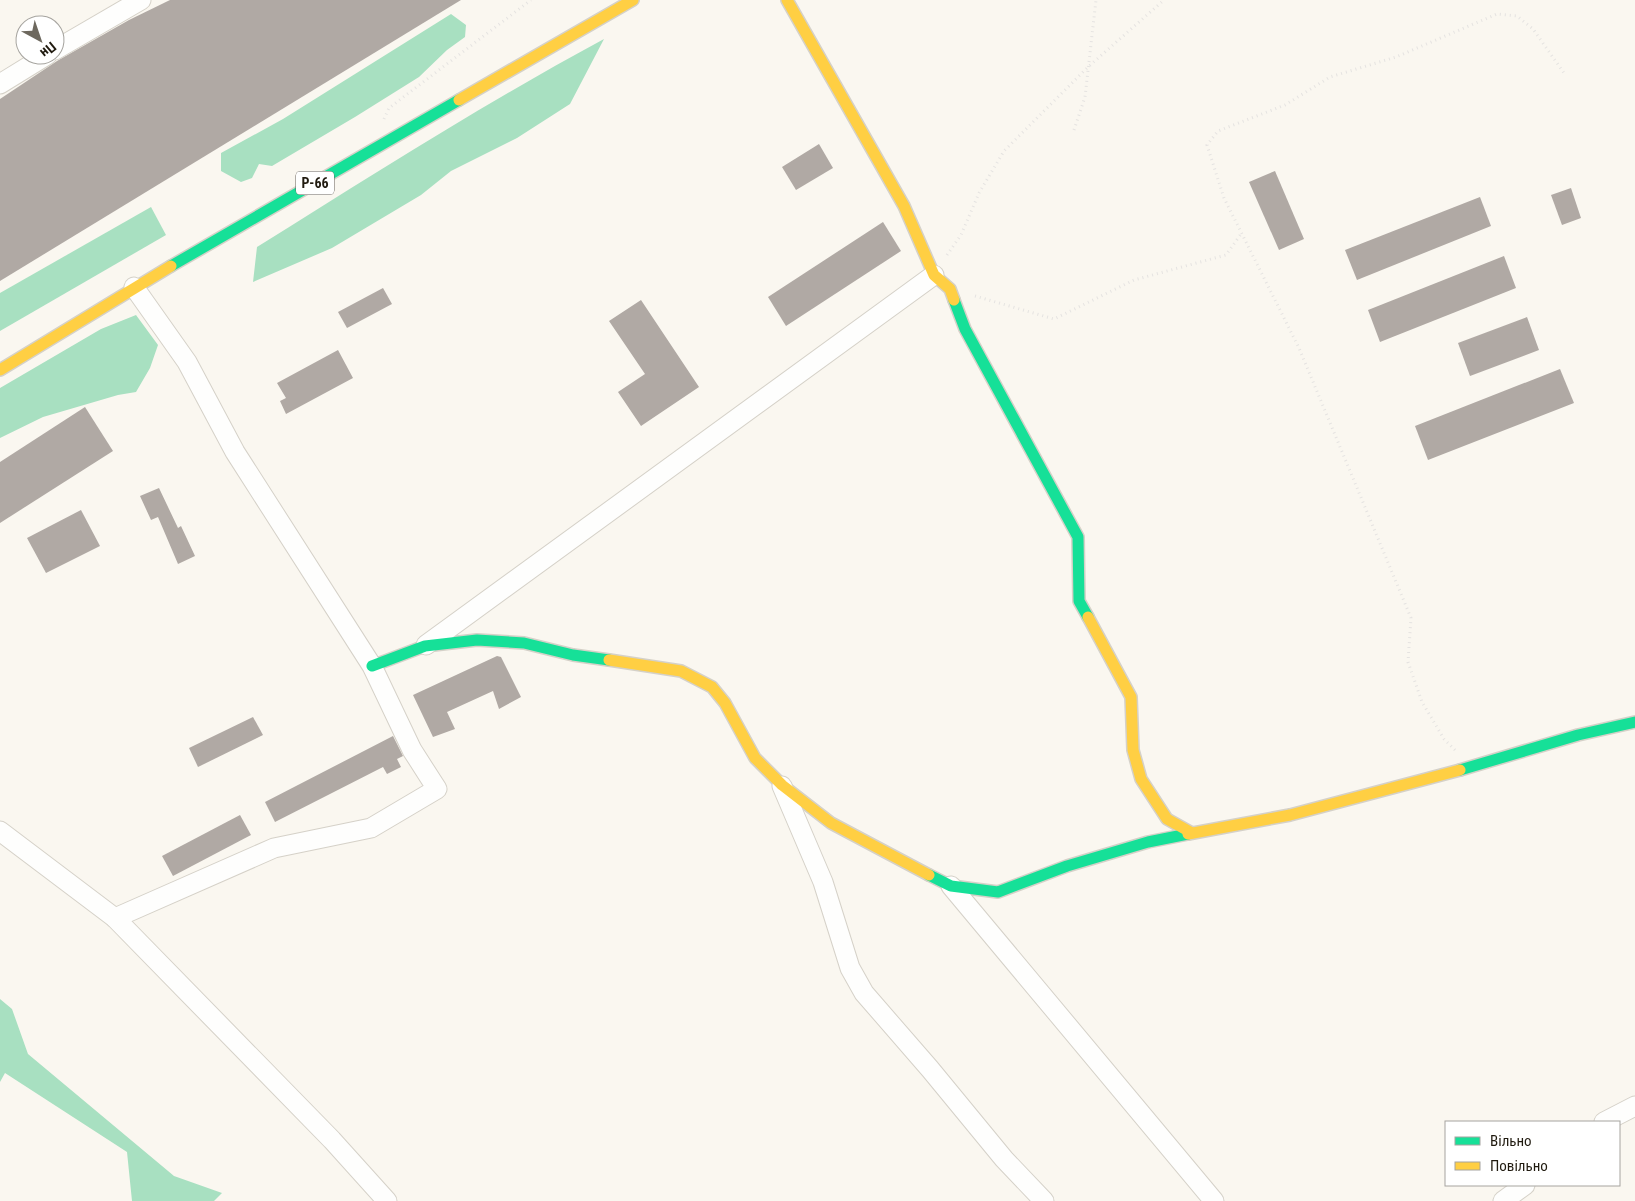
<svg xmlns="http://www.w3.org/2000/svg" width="1635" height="1201" viewBox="0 0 1635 1201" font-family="'Roboto Condensed',sans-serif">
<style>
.forest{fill:#a8e0c1}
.building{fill:#b0a9a4}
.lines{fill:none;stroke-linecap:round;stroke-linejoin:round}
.street-casing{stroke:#d5d1c8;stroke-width:21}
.fast-casing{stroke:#d5d1c8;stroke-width:14}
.slow-casing{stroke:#d5d1c8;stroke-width:14}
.path{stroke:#e5e3e1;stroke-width:3;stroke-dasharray:1 4;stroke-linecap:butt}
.street{stroke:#fefefd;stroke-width:19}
.fast{stroke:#16e098;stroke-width:11}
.slow{stroke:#ffcf43;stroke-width:11}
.labels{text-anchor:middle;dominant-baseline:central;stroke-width:5;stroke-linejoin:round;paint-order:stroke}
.shield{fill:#fff;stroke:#645f58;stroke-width:1}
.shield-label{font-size:14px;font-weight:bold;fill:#211b10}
</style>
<rect width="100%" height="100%" fill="#faf7f0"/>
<g class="forest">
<path d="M451,14L466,25L465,37L447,50L419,77L355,117L272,166L259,164L252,178L241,182L221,171V153L283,119Z"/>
<path d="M604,39L570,104L517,138L451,171L421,195L332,248L253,282L257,247C371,176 485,103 604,39Z"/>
<path d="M151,207L166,235L0,331V293Z"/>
<path d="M136,315L158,345L150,368L136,392L118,395L43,417L0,438V388L101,329Z"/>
<path d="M0,999L12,1009L28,1054L174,1176L222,1193L214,1201H132L127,1152L5,1073L0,1082Z"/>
</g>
<g class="building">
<path d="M170,0H461L0,281V99L57,61L129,20Z"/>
<path d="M819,144L833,168L796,190L782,167Z"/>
<path d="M1275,171L1304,239L1279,250L1249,182Z"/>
<path d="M1571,188L1581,218L1562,225L1551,195Z"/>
<path d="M1480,197L1491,226L1357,280L1345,250Z"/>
<path d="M883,222L901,251L786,326L768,297Z"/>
<path d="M1504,256L1516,288L1380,342L1368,310Z"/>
<path d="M383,288L392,304L347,328L338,312Z"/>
<path d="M641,300L699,387L641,426L618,392L645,374L609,321Z"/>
<path d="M1527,317L1539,350L1470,376L1458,343Z"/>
<path d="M338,350L353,378L286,414L280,401L286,398L277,383Z"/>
<path d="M1560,369L1574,403L1428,460L1415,426Z"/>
<path d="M85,407L113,451L0,523V462Z"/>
<path d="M159,488L178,528L181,526L195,556L178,564L158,517L151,520L140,496Z"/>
<path d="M81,510L100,546L46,573L27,538Z"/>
<path d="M497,656L501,657L521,697L499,709L493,691L447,712L455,729L433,737L413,695Z"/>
<path d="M253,717L263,735L198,767L189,748Z"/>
<path d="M393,736L403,756L397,759L401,767L387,774L383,767L275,822L265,802Z"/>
<path d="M240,815L251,835L173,876L162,856Z"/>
</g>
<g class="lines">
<defs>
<g id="street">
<path d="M55,50L141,0"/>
<path d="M0,84L47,55"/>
<path d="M426,645L934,275"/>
<path d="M782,786L823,882L850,968L864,993L930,1069L1004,1159L1044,1201"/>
<path d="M0,831L115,918L332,1140L387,1201"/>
<path d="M951,886L1214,1201"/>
<path d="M115,918L274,848L371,828L437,789L412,750L372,666L235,452L187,362L134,287"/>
<path d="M1604,1122L1635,1106"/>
<path d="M1503,1201L1525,1185"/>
</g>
<g id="fast">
<path d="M171,266L459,100"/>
<path d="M954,300L965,329L1078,537L1079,601L1088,617"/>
<path d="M372,666L425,646L477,640L524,643L573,655L609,660"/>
<path d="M1460,770L1578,735L1635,722"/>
<path d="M929,875L951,886L998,892L1067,866L1148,842L1188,834"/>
</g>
<g id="slow">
<path d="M787,0L904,206L934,275L950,289L954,300"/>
<path d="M459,100L633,0"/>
<path d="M0,370L171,266"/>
<path d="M1088,617L1131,697L1133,750L1141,779L1167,819L1192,833"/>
<path d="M609,660L681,671L712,687L725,703L755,758L782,785L831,823L929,875"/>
<path d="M1188,834L1290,815L1460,770"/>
</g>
</defs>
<use href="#street" class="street-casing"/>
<use href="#fast" class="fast-casing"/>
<use href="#slow" class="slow-casing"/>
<g class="path">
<path d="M384,119L389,108L531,0"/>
<path d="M1074,130L1085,97L1096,0"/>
<path d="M947,255L961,235L979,193L1004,151L1088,67L1164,0"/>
<path d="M975,296L1054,319L1134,280L1226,255L1241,234"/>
<path d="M1455,750L1444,739L1422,702L1408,662L1411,618L1299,348L1224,198L1207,145L1218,131L1285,105L1330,77L1396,57L1497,14L1517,16L1533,29L1564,73"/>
</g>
<use href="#street" class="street"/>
<use href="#fast" class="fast"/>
<use href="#slow" class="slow"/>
</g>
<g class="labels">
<rect class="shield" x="296" y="171.5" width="38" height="23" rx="4"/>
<g class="shield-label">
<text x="315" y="183">Р-66</text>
</g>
</g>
<rect x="1445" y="1121" width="175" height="65" fill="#ffffff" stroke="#a6a49f"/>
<rect x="1455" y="1137" width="25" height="8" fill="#16e098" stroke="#a6a49f"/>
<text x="1490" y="1146" font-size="15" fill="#211b10">Вільно</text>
<rect x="1455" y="1162" width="25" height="8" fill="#ffcf43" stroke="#a6a49f"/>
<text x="1490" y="1171" font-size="15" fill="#211b10">Повільно</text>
<g transform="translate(40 40) rotate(140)"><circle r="24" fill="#ffffff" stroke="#a6a49f"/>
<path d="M0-4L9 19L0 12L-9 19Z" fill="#6d685e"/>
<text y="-8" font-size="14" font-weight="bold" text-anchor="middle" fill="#211b10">Пн</text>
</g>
</svg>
